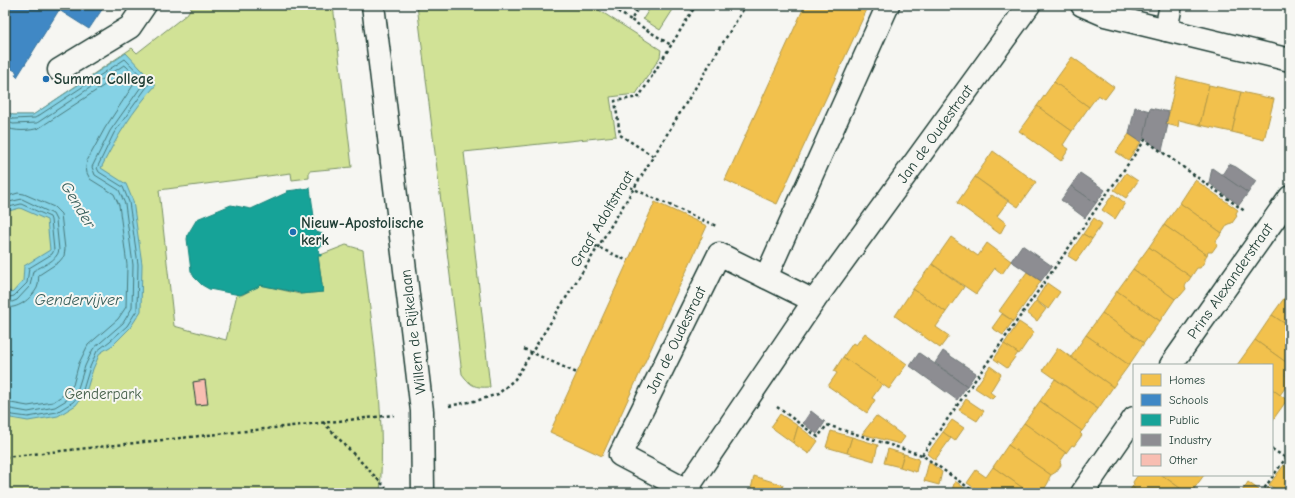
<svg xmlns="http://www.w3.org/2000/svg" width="1295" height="498" viewBox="0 0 1295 498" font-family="'Comic Neue',sans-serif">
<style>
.green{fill:#d1e296;stroke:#789065}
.water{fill:#85d2e5;stroke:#5c969e}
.homes{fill:#f2c14e;stroke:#b39946}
.schools{fill:#3f88c5;stroke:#35729a}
.public{fill:#17a398;stroke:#19847a}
.industry{fill:#8d8d92;stroke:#6c7576}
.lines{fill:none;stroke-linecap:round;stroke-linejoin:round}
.shore{stroke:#48797b;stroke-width:1}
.building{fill:#f8beb2;stroke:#1f3d34}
.minor-casing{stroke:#1f3d34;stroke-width:25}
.path{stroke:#1f3d34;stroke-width:2.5;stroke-dasharray:3 3;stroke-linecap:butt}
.minor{stroke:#f6f6f2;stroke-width:22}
.poi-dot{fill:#1f6fb2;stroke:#f6f6f2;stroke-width:1.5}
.labels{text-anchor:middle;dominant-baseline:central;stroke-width:4;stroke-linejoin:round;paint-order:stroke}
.poi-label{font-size:15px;font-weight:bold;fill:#1f3d34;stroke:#f6f6f2;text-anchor:start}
.street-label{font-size:15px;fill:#1f3d34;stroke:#f6f6f2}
.park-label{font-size:15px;fill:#435e48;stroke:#f6f6f2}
.water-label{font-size:16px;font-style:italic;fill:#335b57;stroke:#f6f6f2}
</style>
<rect width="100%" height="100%" fill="#f6f6f2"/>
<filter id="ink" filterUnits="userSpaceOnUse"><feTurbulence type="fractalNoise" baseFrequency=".025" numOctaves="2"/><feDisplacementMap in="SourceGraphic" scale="8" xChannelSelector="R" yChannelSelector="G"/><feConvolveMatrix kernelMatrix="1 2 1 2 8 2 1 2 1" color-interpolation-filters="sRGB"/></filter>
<g filter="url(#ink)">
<g class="green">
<path d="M193,5H333L352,167L309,171V178L292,180L291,173L159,190L174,326L226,340L237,294L242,295L260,285L300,294L323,292L318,256L346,245L363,250C372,330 386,412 380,493H5V110L13,115H33L132,48L137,53L187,14Z"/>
<path d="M417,5H591L661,50L660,57L636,94L610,97L616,136L464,152L490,387C474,388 471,386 462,374Z"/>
<path d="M652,5H676L660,30L643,19Z"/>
</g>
<path class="water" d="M126,53L156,85C133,110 116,138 101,168L126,184L133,201L142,264L141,311L130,328L113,345L100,353L93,369L86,392L76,405L58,416L28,421L5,417V289L12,293L23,281L24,266L50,250L47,220L20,208L5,212V110L13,115H33Z"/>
<g class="homes">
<path d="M805,5H869L777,204L725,180Z"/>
<path d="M1270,5H1290V11L1270,6Z"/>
<path d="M1072,57L1114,87L1105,99L1098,95L1089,107L1054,82Z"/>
<path d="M1177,77L1209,85L1200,125L1179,120L1178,127L1166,124Z"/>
<path d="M1054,82L1089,107L1072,131L1037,106Z"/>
<path d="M1209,85L1241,92L1232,132L1200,125Z"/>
<path d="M1241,92L1274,99L1264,140L1232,132Z"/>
<path d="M1037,106L1072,131L1063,145L1069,149L1061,161L1019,131Z"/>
<path d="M1129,134L1141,142L1128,160L1116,152Z"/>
<path d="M993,151L1036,182L1018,207L975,177Z"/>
<path d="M1126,173L1138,181L1126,198L1114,190Z"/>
<path d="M975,177L1008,201L997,216L1006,223L1000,234L957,203Z"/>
<path d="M1195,180L1238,210L1236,213L1237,216L1232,223L1228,224L1222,233L1180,203Z"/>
<path d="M1113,194L1125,203L1115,219L1102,210Z"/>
<path d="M655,202L707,226L602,456L550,432Z"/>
<path d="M1180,203L1222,233L1216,241L1217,245L1212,252H1208L1207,255L1164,225Z"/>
<path d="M1094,218L1102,224L1092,239L1083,234Z"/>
<path d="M1164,225L1207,255L1205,258V261L1200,268H1197L1191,277L1149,247Z"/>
<path d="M1083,234L1092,239L1076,261L1068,256Z"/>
<path d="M951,237L978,256L987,243L1011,261L1002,274L995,268L976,294L932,264Z"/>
<path d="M1149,247L1191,277L1185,286L1186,289L1180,296L1177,297L1175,299L1133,269Z"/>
<path d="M932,264L964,287L946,312L913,289Z"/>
<path d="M1133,269L1175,299L1160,321L1117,291Z"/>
<path d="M1027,272L1041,281L1013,321L999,311Z"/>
<path d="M1047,283L1060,292L1048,309L1036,300Z"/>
<path d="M913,289L946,312L936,327L949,336L940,348L895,316Z"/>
<path d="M1290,290V327L1272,315Z"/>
<path d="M1117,291L1160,321L1144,343L1102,313Z"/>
<path d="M1036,301L1046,309L1037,321L1027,313Z"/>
<path d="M1102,313L1144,343L1129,365L1086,335Z"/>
<path d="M1002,314L1013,321L1003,335L992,328Z"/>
<path d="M1272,315L1290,327V365L1255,340Z"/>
<path d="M1019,322L1034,332L1019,354L1004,344Z"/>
<path d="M865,333L907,364L889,389L843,357L853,343L856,345Z"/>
<path d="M1086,335L1129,365L1113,387L1071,357Z"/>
<path d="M1255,340L1290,365V367L1285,375L1290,379V381L1280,395L1272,389V365H1237Z"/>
<path d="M1004,344L1018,353L1007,368L994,359Z"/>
<path d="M1058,348L1113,387L1098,409L1043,370Z"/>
<path d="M843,357L882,384L872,398L875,400L867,413L828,386L837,373L834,371Z"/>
<path d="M990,366L1001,374L990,392L995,396L992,399L975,388Z"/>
<path d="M1055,379L1098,409L1082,431L1040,401Z"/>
<path d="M1272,389L1287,400L1272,421Z"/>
<path d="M966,399L984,411L977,421L959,410Z"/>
<path d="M1040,401L1082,431L1080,433L1082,435L1074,446L1072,445L1066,453L1024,423Z"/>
<path d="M780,414L798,426L793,443L771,427Z"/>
<path d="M876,416L905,437L900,444L862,434Z"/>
<path d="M952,420L964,428L955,441L943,432Z"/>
<path d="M1024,423L1066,453L1060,462L1061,465L1056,472L1051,475L1008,445Z"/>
<path d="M798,426L818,441L809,454L793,443Z"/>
<path d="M831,431L852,437L847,453L826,447Z"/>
<path d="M943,432L951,438L935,460L927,454Z"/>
<path d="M852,437L878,445L874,461L847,453Z"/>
<path d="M1008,445L1051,475L1049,478V481L1045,488L1041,489L1038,493H1030L993,467Z"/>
<path d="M888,449L904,454L900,467L884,463Z"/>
<path d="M904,454L919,459L916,472L900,467Z"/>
<path d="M929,462L942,472L939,485L924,481Z"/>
<path d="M1284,465L1290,469V484L1283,493H1281L1269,485Z"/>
<path d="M993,467L1030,493H982L967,483L976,470L986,477Z"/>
<path d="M1138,475H1162L1187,493H1140L1132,487L1134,485L1133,482Z"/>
<path d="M1162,475H1204L1191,493H1187Z"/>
<path d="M754,476L783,485L781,493H750Z"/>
<path d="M955,481L971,493H951Z"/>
<path d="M1248,482L1259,490L1257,493H1241Z"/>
<path d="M1132,487L1140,493H1125L1130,490Z"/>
<path d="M1268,488L1276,493H1265Z"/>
</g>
<path class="schools" d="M5,5H105L89,29L59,10L17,77L15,75L17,72L5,65Z"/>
<path class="public" d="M310,188L315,224H317V225H315L316,232L323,234L325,245L318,247L319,254H321V256H318L323,292L300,294V293L260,285L258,287L240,295L209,289L202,285L194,277L191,271L187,239L188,234L197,219L231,205L251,209L288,192L287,191Z"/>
<g class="industry">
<path d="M1135,107L1150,111L1144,138L1141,142L1129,134Z"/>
<path d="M1150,108L1169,112L1166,124H1168L1162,151L1144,138Z"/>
<path d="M1229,164L1236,167L1256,181L1248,193L1222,175Z"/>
<path d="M1212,168L1248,193L1239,205L1209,183Z"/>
<path d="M1080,173L1105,190L1096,203L1071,186Z"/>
<path d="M1071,186L1096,203L1085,218L1061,200Z"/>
<path d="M1022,245L1052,266L1041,281L1011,261Z"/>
<path d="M943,351L976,373L967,386L935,363Z"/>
<path d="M919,353L967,386L957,400L910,366Z"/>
<path d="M811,411L825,422L817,434L803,423Z"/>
</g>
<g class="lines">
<g class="shore">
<path d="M5,114L13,119L35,118L125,59L149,84L114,133L97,168L99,172L123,187L129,202L138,264L137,310L127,326L110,341L97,351L90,367L83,390L73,402L57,412L28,417L5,414"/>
<path d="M5,120L13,124L37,123L124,65L126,66L143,84L110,131L92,167L95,175L119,190L125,204L133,265L132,308L123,323L93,349L85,366L78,388L70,398L55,407L28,412L5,408"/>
<path d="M5,127C14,132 30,131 39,128L123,73L125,74L134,84L105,128L87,161L86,167L87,173L90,179L114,194L119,205L127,265L126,307L118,319L88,345L79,363L73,385L66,393L53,402L28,406L5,402"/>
<path d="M5,197L18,193L24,194L54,207L61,214L65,249L64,256L59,262L39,275C38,279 39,284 37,288C31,299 17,310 5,307"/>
<path d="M5,203L22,199L53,214L56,220L59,250C57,261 42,266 33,271L30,286L17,300L12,302L5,300"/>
<path d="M5,208L21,204L50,217L51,220L54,250L52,254L29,268L27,283L14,296L10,297L5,294"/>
</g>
</g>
<path class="building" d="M205,380L208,404L196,405L193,382Z"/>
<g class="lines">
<defs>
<g id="minor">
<path d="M373,5L422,411L423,493"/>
<path d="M1082,5L1105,15L1290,60"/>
<path d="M1166,30L1171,5"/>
<path d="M59,70L130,27L145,5"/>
<path d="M766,277L888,5"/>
<path d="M1171,365L1290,197"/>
<path d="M686,490L620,455L719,254L814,301"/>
<path d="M684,493L814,301L1029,5"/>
<path d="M1082,493L1134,418"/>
</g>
</defs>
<use href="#minor" class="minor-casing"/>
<g class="path">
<path d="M608,5L631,20"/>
<path d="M640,5L631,20L671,45"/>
<path d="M653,156L620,135L615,101L639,97L696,5"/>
<path d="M625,185L716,226"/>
<path d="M589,243L628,261"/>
<path d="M524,349L577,373"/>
<path d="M449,406L479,400L498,394L515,379L598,247L746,5"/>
<path d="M777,407L818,437L827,425L922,455L976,493"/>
<path d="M323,422L387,489"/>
<path d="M1272,449L1286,458"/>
<path d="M922,455L1145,140L1246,212"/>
<path d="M5,457L394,415"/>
<path d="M1261,493L1290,452"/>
</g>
<use href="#minor" class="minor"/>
</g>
</g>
<g class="poi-dot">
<circle cx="46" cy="79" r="4"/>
<circle cx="293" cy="232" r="4"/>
</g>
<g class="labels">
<g class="poi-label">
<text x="54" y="79">Summa College</text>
<text x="301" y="223">Nieuw-Apostolische<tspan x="301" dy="17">kerk</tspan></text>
</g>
<g class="street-label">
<text transform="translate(935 134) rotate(-54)">Jan de Oudestraat</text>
<text transform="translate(602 219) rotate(-59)">Graaf Adolfstraat</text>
<text transform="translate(1230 281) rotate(-55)">Prins Alexanderstraat</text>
<text transform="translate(413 332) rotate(-97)">Willem de Rijkelaan</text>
<text transform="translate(676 340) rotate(-64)">Jan de Oudestraat</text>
</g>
<g class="park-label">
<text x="103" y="394">Genderpark</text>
</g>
<g class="water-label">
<text transform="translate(78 205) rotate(59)">Gender</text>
<text x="78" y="300">Gendervijver</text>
</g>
</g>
<rect width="1295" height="498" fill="none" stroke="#f6f6f2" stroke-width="20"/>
<rect x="10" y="10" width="1275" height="478" fill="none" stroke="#1f3d34" stroke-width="1.5" filter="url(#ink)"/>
<rect x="1133" y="364" width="140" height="112" fill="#f6f6f2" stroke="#a0aca6"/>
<rect x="1141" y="374" width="20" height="12" fill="#f2c14e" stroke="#a0aca6"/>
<text x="1169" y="384" font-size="12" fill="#1f3d34">Homes</text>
<rect x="1141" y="394" width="20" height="12" fill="#3f88c5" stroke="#a0aca6"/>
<text x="1169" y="404" font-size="12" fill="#1f3d34">Schools</text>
<rect x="1141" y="414" width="20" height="12" fill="#17a398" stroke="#a0aca6"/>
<text x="1169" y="424" font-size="12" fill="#1f3d34">Public</text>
<rect x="1141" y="434" width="20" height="12" fill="#8d8d92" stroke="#a0aca6"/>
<text x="1169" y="444" font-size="12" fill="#1f3d34">Industry</text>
<rect x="1141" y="454" width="20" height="12" fill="#f8beb2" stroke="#a0aca6"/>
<text x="1169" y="464" font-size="12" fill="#1f3d34">Other</text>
</svg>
